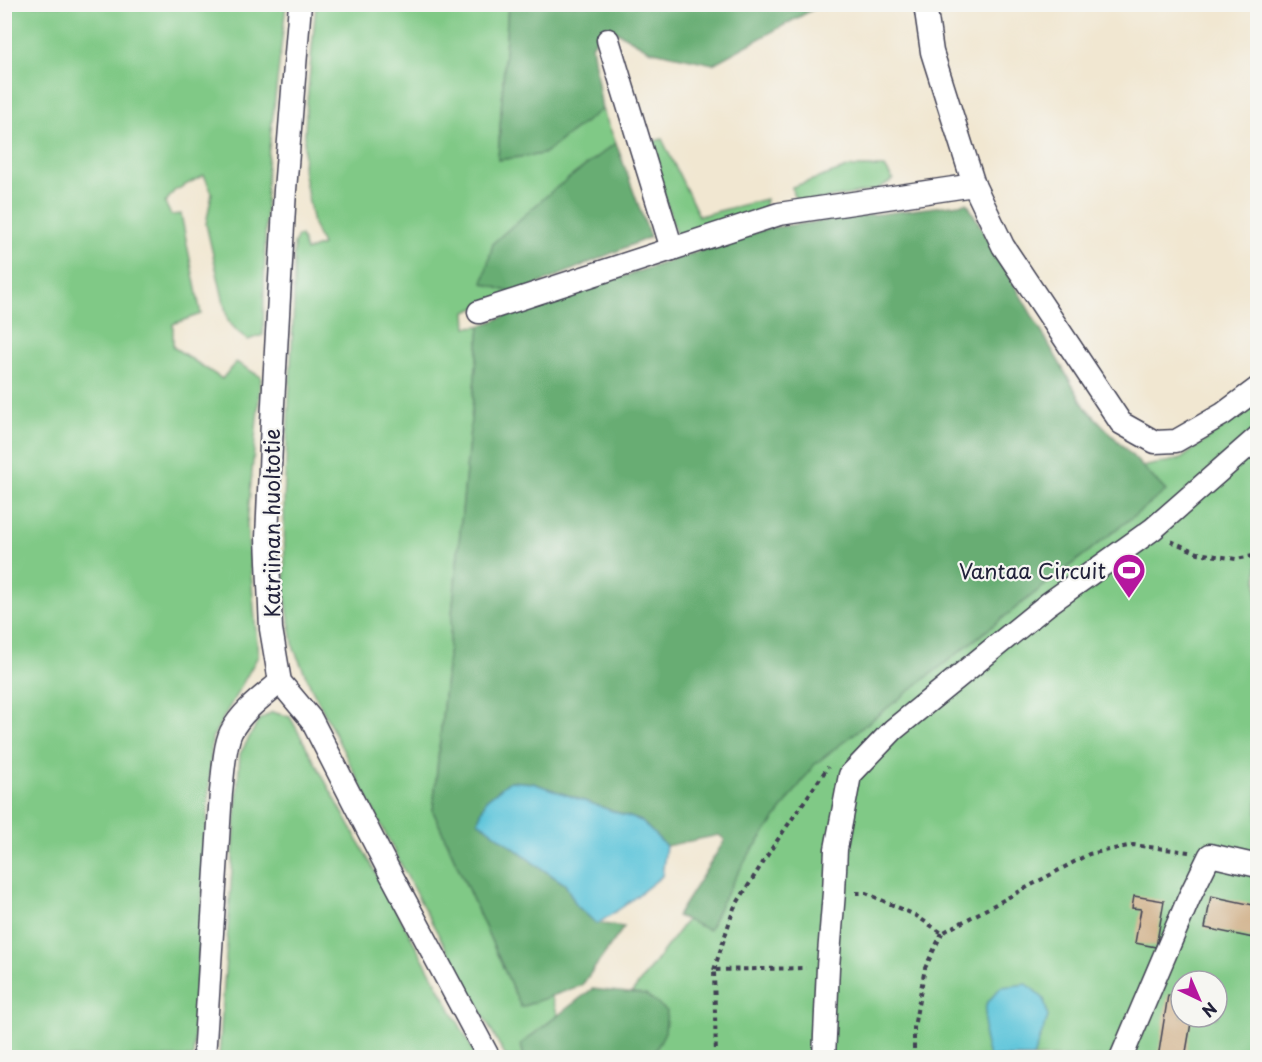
<svg xmlns="http://www.w3.org/2000/svg" width="1262" height="1062" viewBox="0 0 1262 1062" font-family="'Playpen Sans',sans-serif">
<style>
.green{fill:#80c986;stroke:#517660;stroke-width:1.5;fill-rule:evenodd}
.forest{fill:#68ad73;stroke:#456857;stroke-width:1.5}
.water{fill:#5dc5da;stroke:#40748a;stroke-width:1.5}
.building{fill:#d0b089}
.lines{fill:none;stroke-linecap:round;stroke-linejoin:round}
.minor-casing{stroke:#414052;stroke-width:25}
.path{stroke:#414052;stroke-width:4;stroke-dasharray:4.5 4.5;stroke-linecap:butt}
.minor{stroke:#fff;stroke-width:22}
.labels{text-anchor:middle;dominant-baseline:central;stroke-width:4.5;stroke-linejoin:round;paint-order:stroke}
.street-label{font-size:21px;fill:#22223b;stroke:#f6f6f2}
.poi-label{font-size:21px;fill:#22223b;stroke:#f6f6f2;text-anchor:end}
</style>
<rect width="100%" height="100%" fill="#f6f6f2"/>
<filter id="ink" filterUnits="userSpaceOnUse"><feTurbulence type="fractalNoise" baseFrequency=".0167" numOctaves="2"/><feDisplacementMap in="SourceGraphic" scale="12" xChannelSelector="R" yChannelSelector="G"/><feConvolveMatrix kernelMatrix="1 2 1 2 8 2 1 2 1" color-interpolation-filters="sRGB"/></filter>
<filter id="wash" filterUnits="userSpaceOnUse"><feTurbulence type="fractalNoise" baseFrequency=".008" numOctaves="4" result="noise"/><feDisplacementMap in="SourceGraphic" scale="24" xChannelSelector="R" yChannelSelector="G"/><feGaussianBlur stdDeviation="1.35" result="paint"/><feColorMatrix in="noise" values="0 0 0 0 0 0 0 0 0 0 0 0 0 0 0 0 0 1.4 0 .05"/><feComposite in="paint" operator="in"/></filter>
<g filter="url(#wash)">
<rect width="100%" height="100%" fill="#f1e7d1"/>
<g class="green">
<path d="M5,5H286L267,165L263,335L248,340L238,332L228,321L206,224L212,193L204,175L174,191L165,203L171,215L181,214L201,314L173,324V347L222,379L236,362L261,377L247,525L258,656L212,738L193,1057L5,1058Z"/>
<path d="M316,5H508L498,160L543,154L602,109L616,143L552,191L515,294L486,304L466,312L467,327L480,326L433,811L521,1007L551,996L558,1015L521,1044L524,1057H506L415,892L312,689L294,649L285,595L284,501L294,304V244L298,236H301L306,251L322,245L313,224L303,169L306,113Z"/>
<path d="M662,139L699,216L766,199L764,212L693,239L676,234L648,143Z"/>
<path d="M850,167H885L893,180L876,190L801,203L793,195L792,187Z"/>
<path d="M1257,401V1057H643L628,998L781,795L821,739L1154,479L1142,467L1181,459ZM1181,981H1217V1017H1181Z"/>
<path d="M272,712L290,717L477,1057L219,1058L240,754L259,720Z"/>
</g>
<g class="forest">
<path d="M508,5H821L713,64L649,50L605,25L592,46L602,109L543,154L498,160Z"/>
<path d="M616,143L650,237L515,294L483,283L493,243L552,191Z"/>
<path d="M967,203L1085,407L1166,491L814,765L748,856L720,905L709,930L677,916L725,840L719,835L666,846L641,821L533,783L510,781L486,800L478,821L539,867L565,884L577,906L597,923L624,927L582,985L521,1007L433,811L480,326L508,315L768,228Z"/>
<path d="M592,989L646,995L667,1011L665,1032L652,1057H524L521,1044Z"/>
</g>
<g class="water">
<path d="M510,781L533,783L641,821L666,846L662,876L624,906L597,924L577,906L565,884L539,867L478,821L486,800Z"/>
<path d="M1027,984L1044,999L1048,1017L1033,1057H989L984,1037L986,1004L1001,987Z"/>
</g>
<g id="blocks">
<g class="building">
<path d="M1134,896L1164,901L1156,947L1135,943L1141,909L1132,908Z"/>
<path d="M1211,896L1258,906V939L1205,928Z"/>
<path d="M1168,995L1181,997V1017H1192L1185,1058H1158Z"/>
</g>
</g>
</g>
<g filter="url(#ink)">
<use href="#blocks" fill-opacity="0" stroke="#414052" stroke-width="1.5"/>
<g class="lines">
<defs>
<g id="minor">
<path d="M300,4L285,190L272,422L267,538L271,629L280,682L311,719L386,865L489,1058"/>
<path d="M608,40L672,249"/>
<path d="M974,185L1003,246L1121,423L1155,442L1176,441L1223,414L1258,388"/>
<path d="M479,312L779,214L974,185L932,52L925,4"/>
<path d="M204,1058L221,792C223,776 224,747 231,732C242,711 262,697 280,682"/>
<path d="M824,1058L828,967L834,892L836,849L850,775L893,730L1048,604L1153,529L1258,437"/>
<path d="M1121,1058L1189,898L1210,855L1258,866"/>
</g>
</defs>
<use href="#minor" class="minor-casing"/>
<g class="path">
<path d="M1171,541L1198,553L1236,559L1258,555"/>
<path d="M856,893H866L915,915L942,933L1089,854L1133,845L1189,852"/>
<path d="M714,970L734,908L774,845L828,767"/>
<path d="M716,1058L714,970L806,968"/>
<path d="M914,1058V1027L925,968L942,933"/>
</g>
<use href="#minor" class="minor"/>
</g>
</g>
<defs>
<symbol id="stadium-pin" viewBox="-11 -11 22 30"><path d="M0 17L-7.5 6A9.5 9.5 0 1 1 7.5 6Z" fill="#b5179e" stroke="#f6f6f2"/><path d="M0-5a6.5 5 0 1 0 0 10a6.5 5 0 1 0 0-10ZM-3.5-1.8h7v3.6h-7Z" fill="#fff"/></symbol>
</defs>
<g fill-rule="evenodd">
<use href="#stadium-pin" x="1110" y="551" width="38" height="52"/>
</g>
<g class="labels">
<g class="street-label">
<text transform="translate(271 523) rotate(-90)">Katriinan huoltotie</text>
</g>
<g class="poi-label">
<text x="1106" y="570">Vantaa Circuit</text>
</g>
</g>
<rect width="1262" height="1062" fill="none" stroke="#f6f6f2" stroke-width="24"/>
<g transform="translate(1199 999) rotate(136)"><circle r="28" fill="#f6f6f2" stroke="#a1a1a9" stroke-width="1.5"/>
<path d="M0-4.5L10 22L0 15L-10 22Z" fill="#b5179e"/>
<text y="-9" font-size="16" font-weight="bold" text-anchor="middle" fill="#22223b">N</text>
</g>
</svg>
